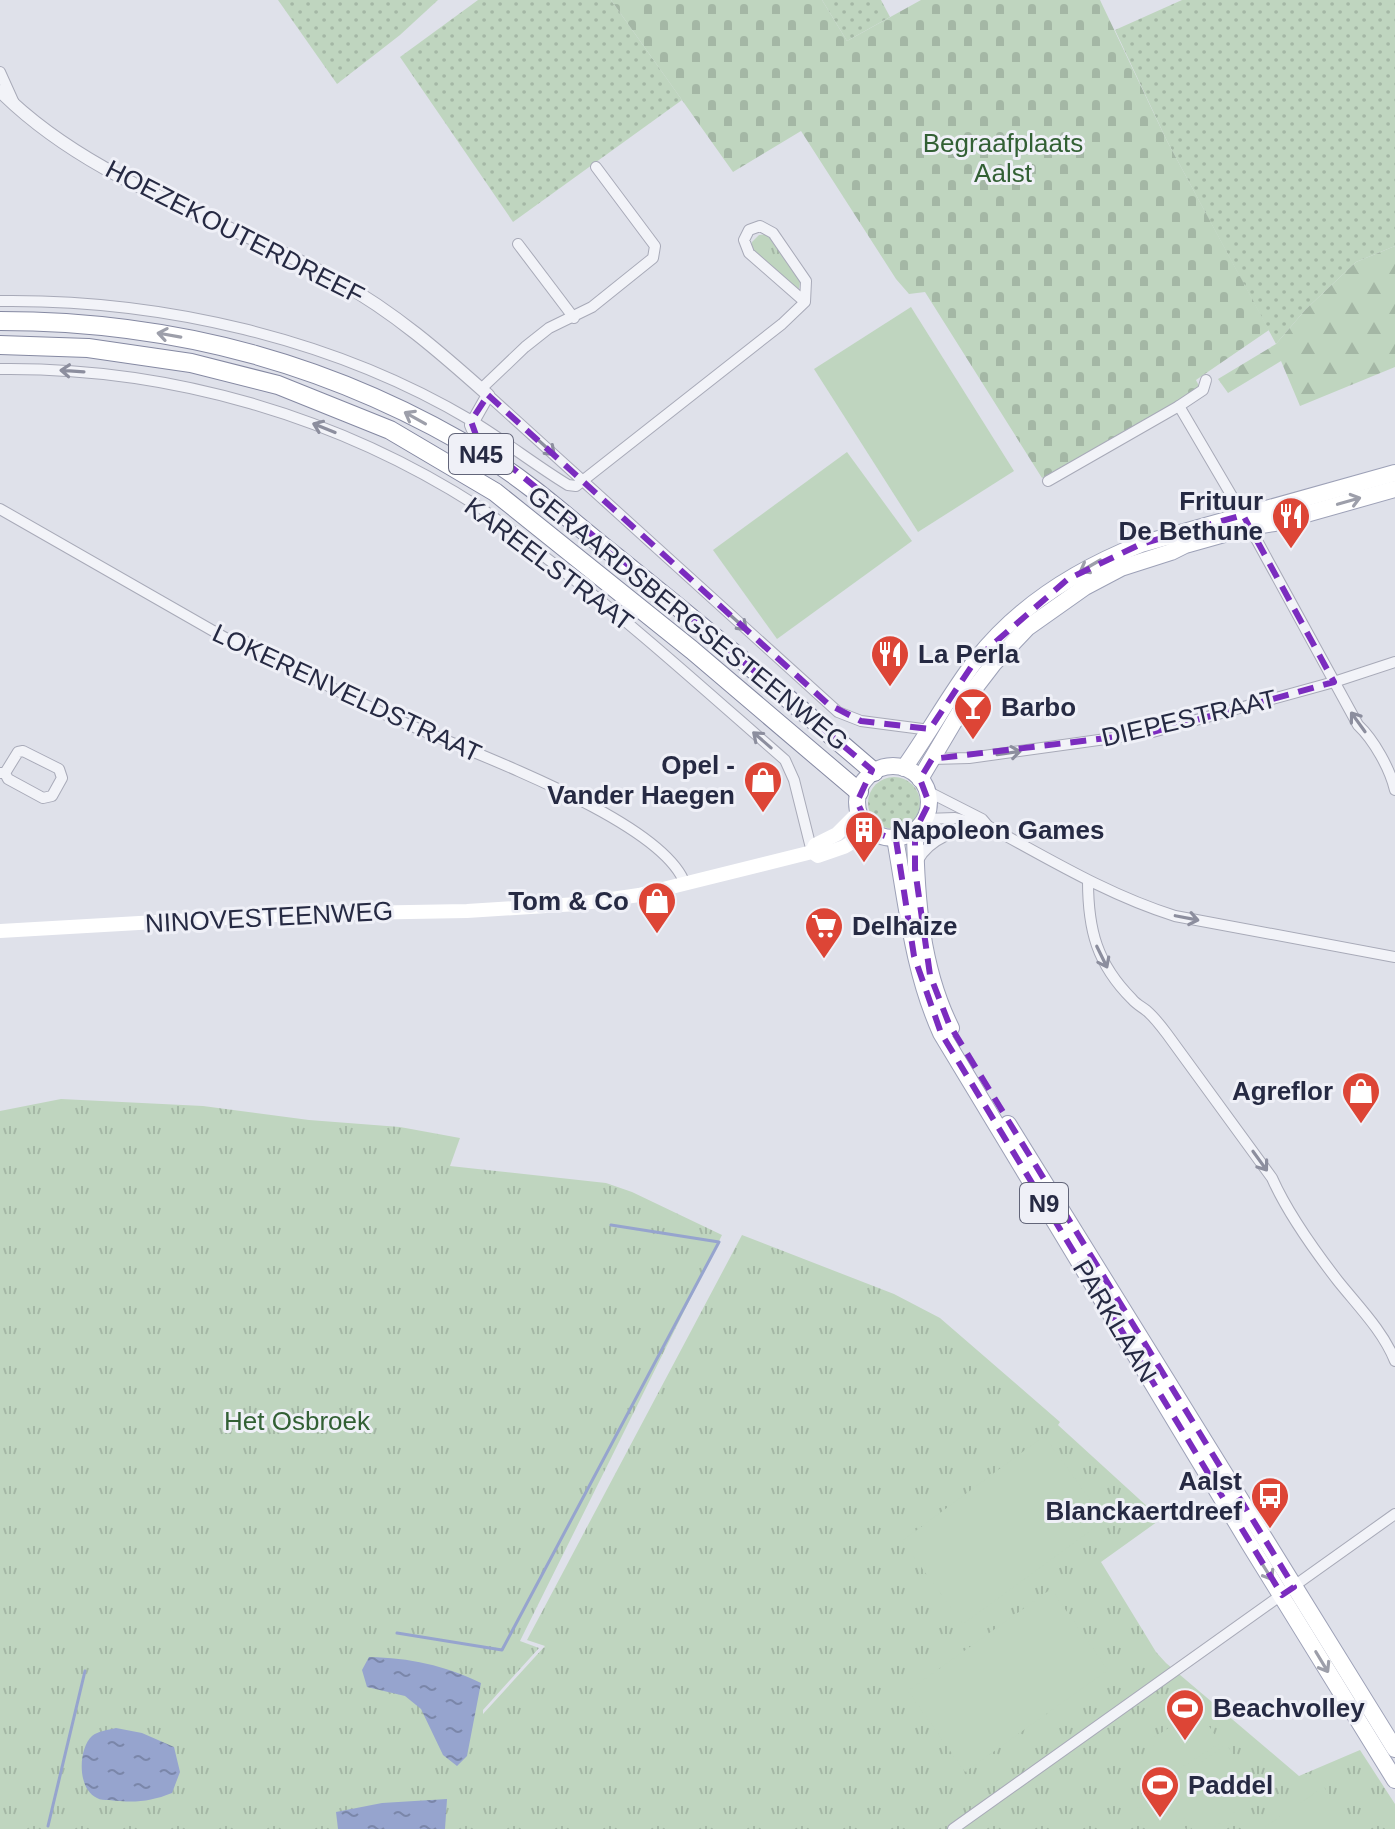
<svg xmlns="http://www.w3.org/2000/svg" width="1395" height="1829" viewBox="0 0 1395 1829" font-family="Arial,sans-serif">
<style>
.grass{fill:url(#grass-dots)}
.forest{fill:url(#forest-firs)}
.cemetery{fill:url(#cemetery-stones)}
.park{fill:url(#park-tufts)}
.pitch{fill:#bfd5bf}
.water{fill:url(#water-ripples)}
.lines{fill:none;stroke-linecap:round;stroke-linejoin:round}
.stream{stroke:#96a4ce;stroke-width:3}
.minor-casing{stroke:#a8aab8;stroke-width:12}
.tertiary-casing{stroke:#a8aab8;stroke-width:14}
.primary-casing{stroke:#9da1b7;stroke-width:18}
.trunk-casing{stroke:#8589a2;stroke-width:20}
.minor{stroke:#f2f3f8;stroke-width:10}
.tertiary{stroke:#f2f3f8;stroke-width:12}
.secondary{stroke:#fff;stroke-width:14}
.primary{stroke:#fff;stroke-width:16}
.trunk{stroke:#fff;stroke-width:18}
.oneway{stroke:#9d9faa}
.oneway2{stroke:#8c8e9e}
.marked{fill:none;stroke:#7b2cbf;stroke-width:6;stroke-dasharray:16 10;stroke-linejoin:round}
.labels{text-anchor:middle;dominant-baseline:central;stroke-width:6;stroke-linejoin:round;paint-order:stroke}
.shield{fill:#eff0f7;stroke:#626579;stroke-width:2}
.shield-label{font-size:24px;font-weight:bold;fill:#262a43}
.park-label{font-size:26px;fill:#326034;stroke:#eff0f7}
.street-label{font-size:26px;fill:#262a43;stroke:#eff0f7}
.poi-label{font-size:26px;font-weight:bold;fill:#262a43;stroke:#eff0f7;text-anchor:start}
</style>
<defs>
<pattern id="grass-dots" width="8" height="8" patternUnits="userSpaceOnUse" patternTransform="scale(2)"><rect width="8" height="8" fill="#bfd5bf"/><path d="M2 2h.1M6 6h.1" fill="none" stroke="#a4b7a5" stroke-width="1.8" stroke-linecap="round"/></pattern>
<pattern id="forest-firs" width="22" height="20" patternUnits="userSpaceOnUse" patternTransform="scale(2)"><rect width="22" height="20" fill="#bfd5bf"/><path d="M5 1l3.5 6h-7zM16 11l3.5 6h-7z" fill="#a4b7a5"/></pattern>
<pattern id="cemetery-stones" width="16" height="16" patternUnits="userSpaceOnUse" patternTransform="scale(2)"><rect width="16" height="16" fill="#bfd5bf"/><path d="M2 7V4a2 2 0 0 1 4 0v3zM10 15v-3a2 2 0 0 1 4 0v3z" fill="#a4b7a5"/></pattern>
<pattern id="park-tufts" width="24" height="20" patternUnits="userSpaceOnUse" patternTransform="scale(2)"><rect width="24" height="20" fill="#bfd5bf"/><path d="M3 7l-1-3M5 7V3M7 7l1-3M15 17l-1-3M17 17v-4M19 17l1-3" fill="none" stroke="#a4b7a5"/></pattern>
<pattern id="water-ripples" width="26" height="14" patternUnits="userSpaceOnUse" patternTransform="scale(2)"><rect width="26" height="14" fill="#96a4ce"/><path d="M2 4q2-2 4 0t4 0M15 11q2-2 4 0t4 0" fill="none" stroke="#7a86a9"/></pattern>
</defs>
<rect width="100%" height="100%" fill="#dfe1ea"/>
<g class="grass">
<path d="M278,0H438L400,35L337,84Z"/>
<path d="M478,0H611L682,100L513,222L400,57Z"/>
<path d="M822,0H881L890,17L847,41Z"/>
<path d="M1182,0H1395V246L1356,262L1306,309L1276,344L1167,141L1115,30Z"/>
<circle cx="894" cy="803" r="26"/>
</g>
<path class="forest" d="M1395,246V367L1300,406L1281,361L1228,393L1218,379L1276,344L1306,309L1356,262Z"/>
<path class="cemetery" d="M611,0H822L847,41L921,0H1100L1167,141L1269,330L1196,380L1200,388L1042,478L925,292L909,294L896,279L801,131L733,172Z"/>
<g class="park">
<path d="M767,234L800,282L799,289H794L752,250V242L759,235Z"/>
<path d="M61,1099L203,1106L309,1120L400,1127L460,1138L450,1166L606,1183L632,1192L722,1235L520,1641L539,1648L483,1710V1714L545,1646L527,1640L742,1235L894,1294L940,1318L1060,1422L1058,1425L1161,1519L1101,1562L1156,1652L1166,1663L1299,1776L1360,1750L1395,1804V1829H0V1111Z"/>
</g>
<g class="pitch">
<path d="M911,307L1014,471L918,532L814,369Z"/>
<path d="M847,452L912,541L777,639L713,550Z"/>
<path d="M1044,1436L1105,1520L963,1624L902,1541Z"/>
<path d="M1051,1589L1108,1670L965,1772L908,1691Z"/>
<path d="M1198,1709L1220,1743L1171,1774L1150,1740Z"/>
<path d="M1226,1744L1261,1793L1212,1829H1192L1164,1790Z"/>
<path d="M1324,1787L1352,1829H1262Z"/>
<path d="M1159,1793L1186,1829H1147L1135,1810Z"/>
</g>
<g class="water">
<path d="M369,1657C410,1658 444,1665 481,1683L467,1756L457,1766L443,1755L421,1709L405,1696L367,1687L362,1670Z"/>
<path d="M116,1728L142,1733L174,1747L180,1772L172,1793C150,1802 133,1803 109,1800C105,1800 100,1800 97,1798C77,1789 78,1749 92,1736C98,1731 108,1730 116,1728Z"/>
<path d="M447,1799L445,1829H338L336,1812L382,1803Z"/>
</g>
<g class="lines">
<g class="stream">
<path d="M397,1633L502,1650L719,1242L611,1225"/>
<path d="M48,1826L85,1671"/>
</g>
<defs>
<g id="minor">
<path d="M0,72L14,103"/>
<path d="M518,244L574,318"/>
<path d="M0,301C161,299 333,338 472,421C505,441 535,465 568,485L576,486L782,324L805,302L806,281L773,233L760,226L749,230L744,240L749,253L805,302"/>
<path d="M0,369C170,367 339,416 482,509C504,524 524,541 545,557C628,620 706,691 785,760L794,780L812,852"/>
<path d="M481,389L525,347L549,328L592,307L653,258L655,246L596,167"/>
<path d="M488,395L838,712L861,721L930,730"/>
<path d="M1179,406L1243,515L1358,725C1374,740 1390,769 1395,790"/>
<path d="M1048,481L1179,406L1203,390L1206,380"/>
<path d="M0,509L229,640L246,642C289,665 332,689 376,710C444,744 661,815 685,884"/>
<path d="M932,759L969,758L1149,733L1334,682L1395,662"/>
<path d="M0,773H5L8,779L43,798L52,796L62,778L59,769L23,751L18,752L5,773"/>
<path d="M927,791L982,819L988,826C1049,859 1108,895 1175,916L1395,957"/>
<path d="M925,819L955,818L978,824"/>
<path d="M918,860C931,837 956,831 980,825"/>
<path d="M1088,881C1088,930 1097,964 1132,999C1136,1004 1142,1007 1147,1011C1154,1017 1161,1026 1167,1034L1272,1178C1288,1214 1314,1250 1338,1281C1358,1306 1383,1331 1395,1361"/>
<path d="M953,1829L1395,1514"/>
</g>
<path id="tertiary" d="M0,91C94,185 225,218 338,281C394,312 441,353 488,395L471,425C478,446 503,448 508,469"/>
<g id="primary">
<circle cx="893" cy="802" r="36"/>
<path d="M904,768C929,733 950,694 976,660C1018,606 1078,569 1141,544L1395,473"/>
<path d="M920,779L971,693L994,663L1027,628L1085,587L1121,568L1171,552L1185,545L1249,527L1274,523L1395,489"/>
<path d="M915,831C916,898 921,968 951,1028"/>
<path d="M895,838C907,905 913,971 941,1033L1250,1545L1395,1780"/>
<path d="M1008,1124L1395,1749"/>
</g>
<g id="trunk">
<path d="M0,321C177,321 338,365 489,458C532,485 570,520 609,551C699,623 787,697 874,772"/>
<path d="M0,345L88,348L191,363L278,385L390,430L495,492L692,650L859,792"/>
</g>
</defs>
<use href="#minor" class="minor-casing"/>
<use href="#tertiary" class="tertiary-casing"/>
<use href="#primary" class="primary-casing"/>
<use href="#trunk" class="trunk-casing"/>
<use href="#minor" class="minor"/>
<use href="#tertiary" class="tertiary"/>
<g class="secondary">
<path d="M812,852L815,845L837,834L859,812"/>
<path d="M0,931L295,914L467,911L577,904L639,895L812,852L818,856L844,847L871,831"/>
</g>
<use href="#primary" class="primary"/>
<use href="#trunk" class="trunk"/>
</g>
<defs><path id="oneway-shaft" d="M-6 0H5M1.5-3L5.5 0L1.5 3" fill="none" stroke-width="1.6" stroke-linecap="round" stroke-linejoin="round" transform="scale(2)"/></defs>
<g class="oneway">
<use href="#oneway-shaft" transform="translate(169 335) rotate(-170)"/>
<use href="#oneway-shaft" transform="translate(415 418) rotate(-151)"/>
<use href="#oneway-shaft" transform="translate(1349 501) rotate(-16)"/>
<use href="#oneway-shaft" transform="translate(1090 566) rotate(150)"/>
<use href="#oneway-shaft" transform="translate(1266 1570) rotate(58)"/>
<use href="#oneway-shaft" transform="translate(1322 1662) rotate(59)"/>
</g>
<g class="oneway2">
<use href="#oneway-shaft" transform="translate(72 371) rotate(-176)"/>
<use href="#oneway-shaft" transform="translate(324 428) rotate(-158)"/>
<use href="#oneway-shaft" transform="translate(546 447) rotate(42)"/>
<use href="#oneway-shaft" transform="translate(738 622) rotate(42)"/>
<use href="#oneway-shaft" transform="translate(1358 722) rotate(-126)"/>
<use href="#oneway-shaft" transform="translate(762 740) rotate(-139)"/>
<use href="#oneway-shaft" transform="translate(1009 753) rotate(-8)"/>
<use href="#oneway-shaft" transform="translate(1187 918) rotate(11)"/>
<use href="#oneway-shaft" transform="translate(1102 957) rotate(64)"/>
<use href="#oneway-shaft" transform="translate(1260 1161) rotate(54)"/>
</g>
<path class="marked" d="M488,395L828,704L861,721L930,729L977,658L1068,579L1141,544L1243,515L1334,682L1149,733L932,759L920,779L929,803L915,831V869L930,975L949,1024L1294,1587L1282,1595L941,1033L914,956L896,840L871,831L857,802L872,770L477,438L471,421Z"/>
<defs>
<symbol id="restaurant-pin" viewBox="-11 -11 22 30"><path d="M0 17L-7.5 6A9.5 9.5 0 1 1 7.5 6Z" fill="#dd4536" stroke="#eff0f7"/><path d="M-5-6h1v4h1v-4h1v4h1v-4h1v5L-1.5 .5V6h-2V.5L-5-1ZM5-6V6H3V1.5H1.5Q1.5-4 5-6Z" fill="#fff"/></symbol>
<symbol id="bar-pin" viewBox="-11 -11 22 30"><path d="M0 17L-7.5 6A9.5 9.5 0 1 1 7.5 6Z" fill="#dd4536" stroke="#eff0f7"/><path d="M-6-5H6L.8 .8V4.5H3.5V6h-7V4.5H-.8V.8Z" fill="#fff"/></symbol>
<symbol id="shop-pin" viewBox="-11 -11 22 30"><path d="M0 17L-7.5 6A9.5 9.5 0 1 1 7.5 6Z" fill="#dd4536" stroke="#eff0f7"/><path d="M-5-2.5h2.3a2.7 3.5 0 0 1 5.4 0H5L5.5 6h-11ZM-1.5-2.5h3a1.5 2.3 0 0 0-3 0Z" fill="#fff"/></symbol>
<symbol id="building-pin" viewBox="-11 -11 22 30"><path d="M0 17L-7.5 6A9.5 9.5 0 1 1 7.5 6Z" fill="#dd4536" stroke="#eff0f7"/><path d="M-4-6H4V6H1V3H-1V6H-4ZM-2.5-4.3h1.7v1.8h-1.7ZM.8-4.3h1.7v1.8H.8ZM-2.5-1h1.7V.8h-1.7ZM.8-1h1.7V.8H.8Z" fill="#fff"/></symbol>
<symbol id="supermarket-pin" viewBox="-11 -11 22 30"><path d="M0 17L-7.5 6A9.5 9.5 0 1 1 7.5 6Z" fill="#dd4536" stroke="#eff0f7"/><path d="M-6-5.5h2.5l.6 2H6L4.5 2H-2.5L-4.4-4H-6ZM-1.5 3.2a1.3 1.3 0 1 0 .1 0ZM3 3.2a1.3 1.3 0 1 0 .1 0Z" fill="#fff"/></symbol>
<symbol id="bus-pin" viewBox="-11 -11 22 30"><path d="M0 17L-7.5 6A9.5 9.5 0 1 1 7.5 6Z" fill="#dd4536" stroke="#eff0f7"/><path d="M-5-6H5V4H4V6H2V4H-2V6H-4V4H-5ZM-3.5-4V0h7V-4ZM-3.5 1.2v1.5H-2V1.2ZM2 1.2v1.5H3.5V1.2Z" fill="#fff"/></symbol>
<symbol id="stadium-pin" viewBox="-11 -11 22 30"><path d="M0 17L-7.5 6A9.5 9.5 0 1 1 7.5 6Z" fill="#dd4536" stroke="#eff0f7"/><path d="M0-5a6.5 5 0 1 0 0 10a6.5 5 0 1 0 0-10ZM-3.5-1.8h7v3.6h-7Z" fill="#fff"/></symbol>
</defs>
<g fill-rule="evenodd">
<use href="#restaurant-pin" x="1269" y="494" width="44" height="60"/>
<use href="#restaurant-pin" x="868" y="632" width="44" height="60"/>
<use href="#bar-pin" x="951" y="685" width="44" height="60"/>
<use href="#shop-pin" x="741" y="758" width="44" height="60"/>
<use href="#building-pin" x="842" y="808" width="44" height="60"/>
<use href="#shop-pin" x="635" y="879" width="44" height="60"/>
<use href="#supermarket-pin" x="802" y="904" width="44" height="60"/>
<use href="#shop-pin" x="1339" y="1069" width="44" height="60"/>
<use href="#bus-pin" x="1248" y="1474" width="44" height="60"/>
<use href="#stadium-pin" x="1163" y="1686" width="44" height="60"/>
<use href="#stadium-pin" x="1138" y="1763" width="44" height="60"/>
</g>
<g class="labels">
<g class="shield">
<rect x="449" y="434" width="64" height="40" rx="6"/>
<rect x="1020" y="1183" width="48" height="40" rx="6"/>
</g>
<g class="shield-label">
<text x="481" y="454">N45</text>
<text x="1044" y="1203">N9</text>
</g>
<g class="park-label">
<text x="1003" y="143">Begraafplaats<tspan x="1003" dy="30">Aalst</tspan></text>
<text x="297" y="1421">Het Osbroek</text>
</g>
<g class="street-label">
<text transform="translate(235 232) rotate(27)">HOEZEKOUTERDREEF</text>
<text transform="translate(549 564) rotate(37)">KAREELSTRAAT</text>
<text transform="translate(688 618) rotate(39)">GERAARDSBERGSESTEENWEG</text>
<text transform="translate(347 693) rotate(25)">LOKERENVELDSTRAAT</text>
<text transform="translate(1189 718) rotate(-13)">DIEPESTRAAT</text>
<text transform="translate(269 917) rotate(-3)">NINOVESTEENWEG</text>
<text transform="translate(1115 1321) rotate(59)">PARKLAAN</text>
</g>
<g class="poi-label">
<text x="1263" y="501" text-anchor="end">Frituur<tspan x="1263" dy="30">De Bethune</tspan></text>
<text x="918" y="654">La Perla</text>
<text x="1001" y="707">Barbo</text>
<text x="735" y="765" text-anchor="end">Opel -<tspan x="735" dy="30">Vander Haegen</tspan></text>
<text x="892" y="830">Napoleon Games</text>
<text x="629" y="901" text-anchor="end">Tom &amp; Co</text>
<text x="852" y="926">Delhaize</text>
<text x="1333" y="1091" text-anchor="end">Agreflor</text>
<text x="1242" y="1481" text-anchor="end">Aalst<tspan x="1242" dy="30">Blanckaertdreef</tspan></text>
<text x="1213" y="1708">Beachvolley</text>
<text x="1188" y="1785">Paddel</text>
</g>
</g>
</svg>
